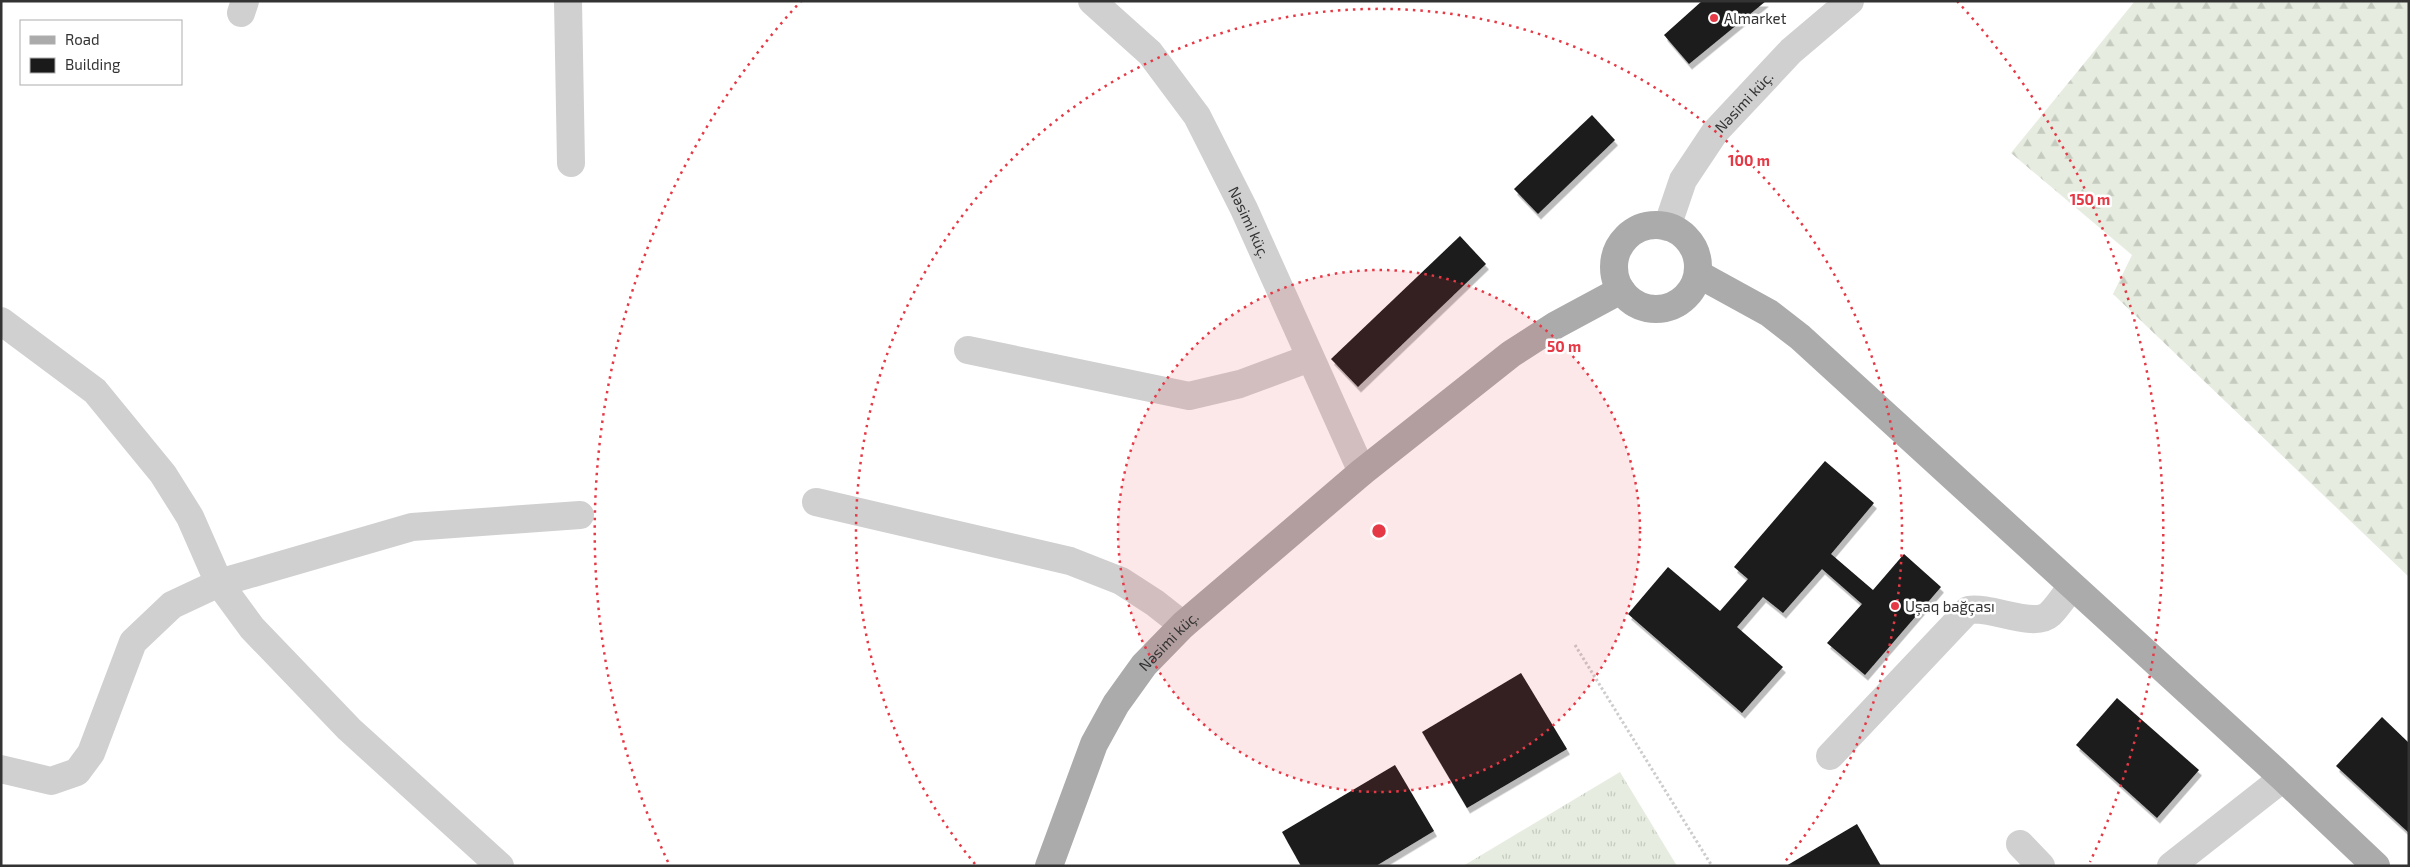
<svg xmlns="http://www.w3.org/2000/svg" width="2410" height="867" viewBox="0 0 2410 867" font-family="'Exo 2',sans-serif">
<style>
.grass{fill:url(#grass-tufts)}
.forest{fill:url(#forest-firs)}
.building{fill:#1a1a1a;filter:url(#shadow)}
.lines{fill:none;stroke-linecap:round;stroke-linejoin:round}
.path{stroke:#cdcdcd;stroke-width:3;stroke-dasharray:2.5 2.5;stroke-linecap:butt}
.minor{stroke:#d0d0d0;stroke-width:28}
.major{stroke:#ababab;stroke-width:28}
.ring{fill:none;stroke:#e63946;stroke-width:2.5;stroke-dasharray:2.5 5}
.poi-dot{fill:#e63946;stroke:#fff;stroke-width:2}
.labels{text-anchor:middle;dominant-baseline:central;stroke-width:5;stroke-linejoin:round;paint-order:stroke}
.poi-label{font-size:15px;fill:#333;stroke:#fff;text-anchor:start}
.street-label{font-size:15px;fill:#333;stroke:#fff}
.centre{fill:#e63946;stroke:#fff;stroke-width:2.5}
.ring-label{font-size:15px;text-anchor:middle;font-weight:bold;fill:#e63946;stroke:#fff;stroke-width:5;stroke-linejoin:round;paint-order:stroke}
</style>
<defs>
<pattern id="grass-tufts" width="24" height="20" patternUnits="userSpaceOnUse" patternTransform="scale(1.25)"><rect width="24" height="20" fill="#e6ecdf"/><path d="M3 7l-1-3M5 7V3M7 7l1-3M15 17l-1-3M17 17v-4M19 17l1-3" fill="none" stroke="#c6cbc0"/></pattern>
<pattern id="forest-firs" width="22" height="20" patternUnits="userSpaceOnUse" patternTransform="scale(1.25)"><rect width="22" height="20" fill="#e6ecdf"/><path d="M5 1l3.5 6h-7zM16 11l3.5 6h-7z" fill="#c6cbc0"/></pattern>
<filter id="shadow"><feDropShadow dx="3" dy="5.5" stdDeviation="0" flood-color="#0004"/></filter>
</defs>
<rect width="100%" height="100%" fill="#fff"/>
<path class="grass" d="M1620,772L1677,866H1463Z"/>
<path class="forest" d="M2135,1H2409V577L2113,294L2132,255L2011,153Z"/>
<g class="building">
<path d="M1702,1H1766L1689,64L1664,35Z"/>
<path d="M1592,115L1615,140L1538,214L1514,189Z"/>
<path d="M1460,236L1486,264L1358,387L1331,359Z"/>
<path d="M1825,461L1874,503L1831,554L1873,590L1904,554L1941,587L1865,675L1827,643L1862,604L1822,569L1783,613L1763,597L1737,627L1783,667L1742,713L1628,614L1668,567L1720,611L1748,579L1734,567Z"/>
<path d="M1521,673L1567,749L1467,808L1422,732Z"/>
<path d="M2117,698L2199,770L2157,818L2076,745Z"/>
<path d="M2382,717L2409,743V833L2336,766Z"/>
<path d="M1395,765L1434,831L1376,866H1301L1282,832Z"/>
<path d="M1857,824L1881,866H1786Z"/>
</g>
<g class="lines">
<path class="path" d="M1575,645L1712,866"/>
<g class="minor">
<path d="M568,1L571,163"/>
<path id="s1" d="M1092,1L1150,53L1197,116L1244,209L1362,472"/>
<path d="M241,13L245,1"/>
<path id="s2" d="M1667,227L1683,180L1715,132L1791,51L1850,1"/>
<path d="M1,321L95,391L163,474L190,517L219,583L252,628L349,729L500,866"/>
<path d="M968,350L1189,396L1240,384L1310,358"/>
<path d="M816,502L1070,561L1121,581L1155,603L1183,625"/>
<path d="M1830,756L1968,610C1992,606 2034,629 2050,614C2058,606 2065,595 2072,586"/>
<path d="M1,769L51,781L77,772L91,753L133,642L172,605L219,583L412,527L580,515"/>
<path d="M2020,844L2041,866"/>
<path d="M2171,866L2283,778"/>
</g>
<g class="major">
<circle cx="1656" cy="267" r="42"/>
<path d="M1698,274L1769,313L1800,337L2283,778L2376,866"/>
<path id="s3" d="M1049,866L1094,744L1116,704L1144,665L1183,625L1362,472L1511,354L1556,325L1621,290"/>
</g>
</g>
<circle cx="1379" cy="531" r="261" fill="#e63946" fill-opacity=".12"/>
<g class="ring">
<circle cx="1379" cy="531" r="261"/>
<path d="M975 864A523 523 0 1 1 1783 864"/>
<path d="M668 862A784 784 0 0 1 801 1M1957 1A784 784 0 0 1 2090 862"/>
</g>
<g class="poi-dot">
<circle cx="1714" cy="18" r="5"/>
<circle cx="1895" cy="606" r="5"/>
</g>
<g class="labels">
<g class="poi-label">
<text x="1724" y="18">Almarket</text>
<text x="1905" y="606">Uşaq bağçası</text>
</g>
<g class="street-label">
<text stroke="none"><textPath href="#s2" startOffset="149">Nəsimi küç.</textPath></text>
<text stroke="none"><textPath href="#s1" startOffset="275">Nəsimi küç.</textPath></text>
<text stroke="none"><textPath href="#s3" startOffset="258">Nəsimi küç.</textPath></text>
</g>
</g>
<circle cx="1379" cy="531" r="8" class="centre"/>
<g class="ring-label">
<text x="1749" y="166">100 m</text>
<text x="2090" y="205">150 m</text>
<text x="1564" y="352">50 m</text>
</g>
<rect width="2410" height="867" fill="none" stroke="#333333" stroke-width="5"/>
<rect x="20" y="20" width="162" height="65" fill="#ffffff" stroke="#adadad"/>
<rect x="30" y="36" width="25" height="8" fill="#ababab" stroke="#adadad"/>
<text x="65" y="45" font-size="15" fill="#333333">Road</text>
<rect x="30" y="58" width="25" height="15" fill="#1a1a1a" stroke="#adadad"/>
<text x="65" y="70" font-size="15" fill="#333333">Building</text>
</svg>
